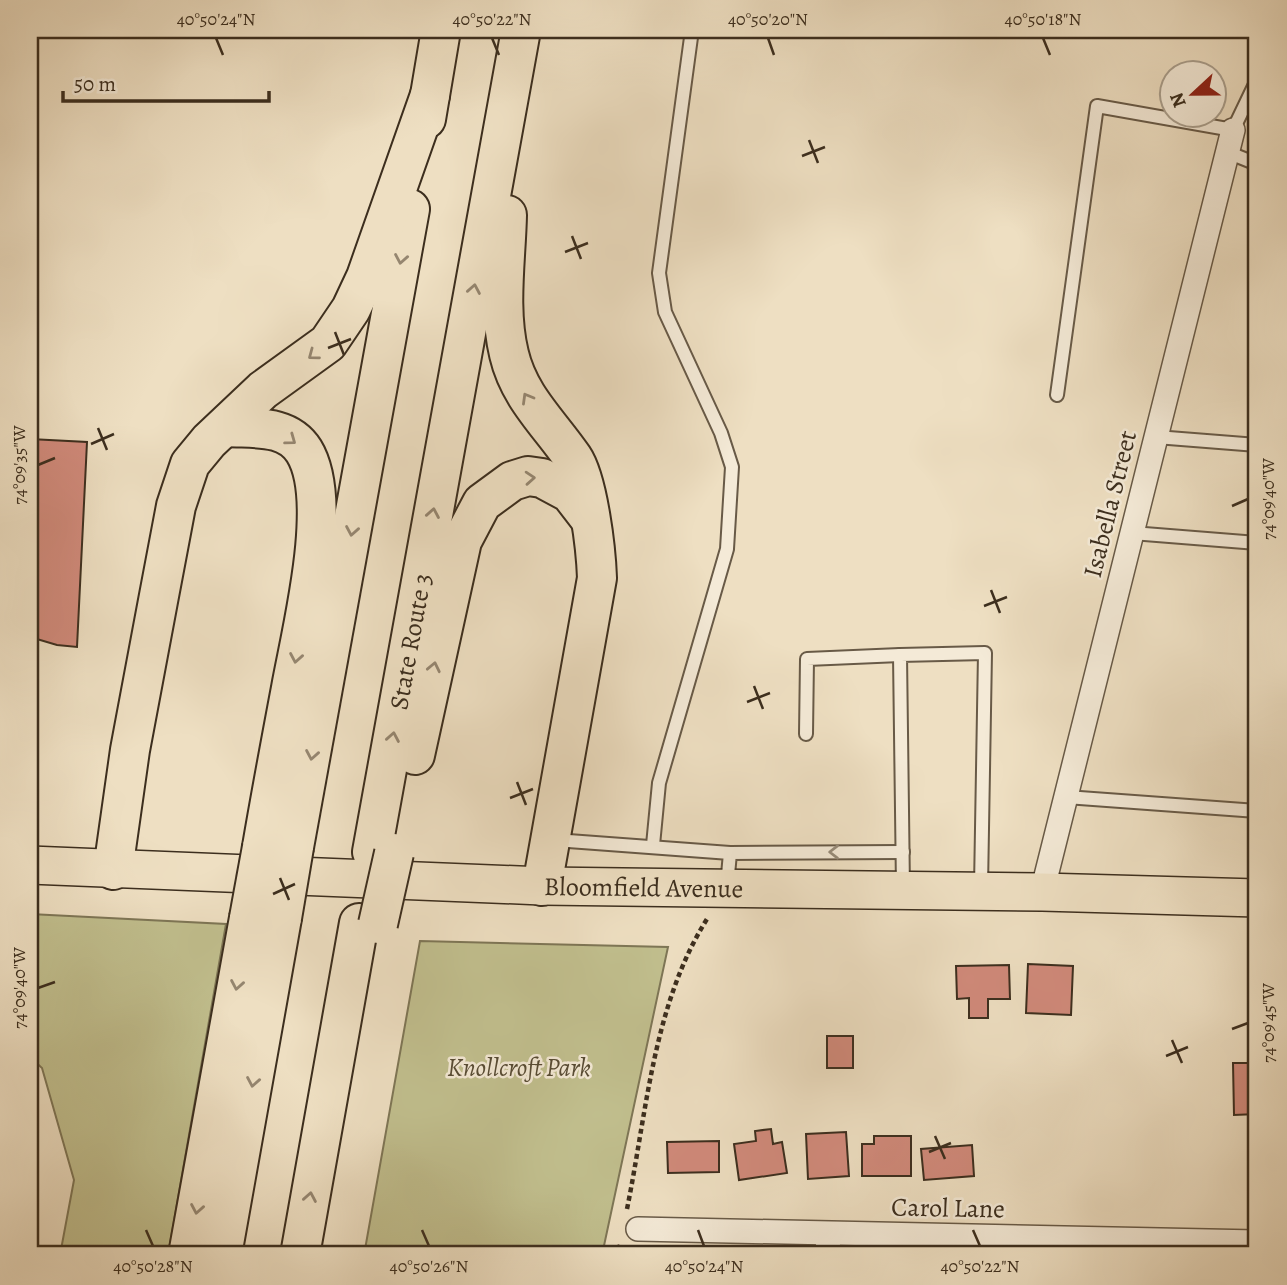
<svg xmlns="http://www.w3.org/2000/svg" width="1287" height="1285" viewBox="0 0 1287 1285" font-family="Alegreya,serif">
<style>
.green{fill:#c1bf8e;stroke:#7e7656;stroke-width:2}
.building{fill:#d18a7b;stroke:#3c2e1e;stroke-width:2}
.lines{fill:none;stroke-linecap:round;stroke-linejoin:round}
.service-casing{stroke:#685a47;stroke-width:16}
.minor-casing{stroke:#685a47;stroke-width:26}
.primary-casing{stroke:#3c2e1e;stroke-width:40}
.trunk-casing{stroke:#3c2e1e;stroke-width:42}
.path{stroke:#3c2e1e;stroke-width:4.5;stroke-dasharray:5 3.5;stroke-linecap:butt}
.service{stroke:#f4ead7;stroke-width:12}
.minor{stroke:#f4ead7;stroke-width:23}
.primary{stroke:#eedfc2;stroke-width:37}
.trunk{stroke:#eedfc2;stroke-width:38}
.trunk-bridge-casing{stroke:#3c2e1e;stroke-width:42;stroke-linecap:butt}
.trunk-bridge{stroke:#eedfc2;stroke-width:38}
.oneway{stroke:#958670}
.oneway2{stroke:#988c7a}
.ticks{fill:none;stroke:#3c2e1e;stroke-width:2.5}
.labels{text-anchor:middle;dominant-baseline:central;stroke-width:5;stroke-linejoin:round;paint-order:stroke}
.street-label{font-size:26px;fill:#3c2e1e;stroke:#f4ead7}
.park-label{font-size:26px;font-style:italic;fill:#574b34;stroke:#f4ead7}
.neatline{fill:none;stroke:#3c2e1e;stroke-width:2.5}
.ticks-label{font-size:18px;text-anchor:middle;fill:#3c2e1e}
</style>
<rect width="100%" height="100%" fill="#eedfc2"/>
<filter id="stains"><feTurbulence type="fractalNoise" baseFrequency=".00286" numOctaves="4"/><feColorMatrix values="0 0 0 0 .2 0 0 0 0 .09 0 0 0 0 .02 0 0 0 .5 -.17"/></filter>
<radialGradient id="worn" r=".72"><stop offset=".6" stop-color="#630" stop-opacity="0"/><stop offset="1" stop-color="#630" stop-opacity=".3"/></radialGradient>
<g class="green">
<path d="M30,914L226,924L168,1255H60L74,1180L42,1068L30,1057Z"/>
<path d="M420,941L668,947L602,1255H364Z"/>
</g>
<g class="building">
<path d="M30,439L87,442L77,647L57,645L30,637Z"/>
<path d="M1028,964L1073,966L1071,1015L1026,1013Z"/>
<path d="M1009,965L1010,999H988V1018H969V998L957,999L956,966Z"/>
<rect x="827" y="1036" width="26" height="32"/>
<path d="M1233,1063H1257V1114L1234,1115Z"/>
<path d="M771,1129L773,1144L782,1142L787,1173L739,1180L734,1144L756,1141L755,1131Z"/>
<path d="M846,1132L849,1176L808,1179L806,1134Z"/>
<path d="M874,1136H911V1176H862V1144H874Z"/>
<path d="M719,1141V1172L668,1173L667,1142Z"/>
<path d="M972,1145L974,1176L924,1180L921,1149Z"/>
<path d="M30,1227H34L35,1243H30Z"/>
</g>
<g class="lines">
<defs>
<g id="service">
<path d="M1227,152L1257,164"/>
<path d="M1057,395L1097,106L1233,130L1257,80"/>
<path d="M1156,437L1257,445"/>
<path d="M1132,533L1257,543"/>
<path d="M806,734L807,659L900,655"/>
<path d="M1066,797L1257,811"/>
<path d="M555,840L730,853"/>
<path d="M653,845L659,783L727,549L732,467L721,433L665,312L659,273L692,30"/>
<path d="M727,886L730,853L903,852"/>
<path d="M903,888L900,655L985,653L981,887"/>
</g>
<g id="minor">
<path d="M1042,892L1233,130"/>
<path d="M638,1229L1257,1242"/>
<path d="M825,1255L831,1234"/>
</g>
<g id="primary">
<path id="s1" d="M30,865L542,886L1042,892L1257,898"/>
</g>
<g id="trunk">
<path d="M426,119L441,30"/>
<path d="M507,215C506,260 498,309 509,354C519,397 549,423 573,458C588,480 596,549 597,578L542,886"/>
<path d="M227,427C254,429 287,424 304,451C335,501 301,632 291,688C281,741 271,794 262,847"/>
<path d="M415,755L462,541L482,503L512,481L528,476L542,478L570,493L590,519"/>
<path d="M294,847L410,209"/>
<path id="s2" d="M372,852L521,30"/>
<path d="M113,870L130,750L158,601L176,506L190,464L209,441L263,390L328,343L351,309L366,277L430,95"/>
<path d="M188,1255L249,918"/>
<path d="M222,1255L282,918"/>
<path d="M300,1255L359,923"/>
</g>
</defs>
<use href="#service" class="service-casing"/>
<use href="#minor" class="minor-casing"/>
<use href="#primary" class="primary-casing"/>
<use href="#trunk" class="trunk-casing"/>
<g class="path">
<path d="M627,1209C647,1111 653,1005 707,919"/>
<path d="M617,1255L620,1245"/>
</g>
<use href="#service" class="service"/>
<use href="#minor" class="minor"/>
<use href="#primary" class="primary"/>
<use href="#trunk" class="trunk"/>
<defs>
<g id="trunk-bridge">
<path d="M249,918L262,847"/>
<path d="M282,918L294,847"/>
<path d="M378,924L394,853"/>
</g>
</defs>
<use href="#trunk-bridge" class="trunk-bridge-casing"/>
<use href="#trunk-bridge" class="trunk-bridge"/>
</g>
<defs><path id="oneway-chevron" d="M-2-3.5L2.5 0L-2 3.5" fill="none" stroke-width="1.6" stroke-linecap="round" stroke-linejoin="round" transform="scale(1.75)"/></defs>
<g class="oneway">
<use href="#oneway-chevron" transform="translate(401 259) rotate(100)"/>
<use href="#oneway-chevron" transform="translate(474 289) rotate(-80)"/>
<use href="#oneway-chevron" transform="translate(313 355) rotate(143)"/>
<use href="#oneway-chevron" transform="translate(527 398) rotate(-120)"/>
<use href="#oneway-chevron" transform="translate(291 440) rotate(36)"/>
<use href="#oneway-chevron" transform="translate(530 478) rotate(-4)"/>
<use href="#oneway-chevron" transform="translate(433 513) rotate(-80)"/>
<use href="#oneway-chevron" transform="translate(352 531) rotate(100)"/>
<use href="#oneway-chevron" transform="translate(296 658) rotate(100)"/>
<use href="#oneway-chevron" transform="translate(434 667) rotate(-78)"/>
<use href="#oneway-chevron" transform="translate(393 737) rotate(-80)"/>
<use href="#oneway-chevron" transform="translate(312 755) rotate(100)"/>
<use href="#oneway-chevron" transform="translate(237 985) rotate(100)"/>
<use href="#oneway-chevron" transform="translate(253 1082) rotate(100)"/>
<use href="#oneway-chevron" transform="translate(310 1197) rotate(-80)"/>
<use href="#oneway-chevron" transform="translate(197 1209) rotate(100)"/>
</g>
<use class="oneway2" href="#oneway-chevron" transform="translate(834 852) rotate(180)"/>
<path class="ticks" d="M216,38L223,55M492,38L499,55M768,38L774,55M1043,38L1050,55M809,140L818,163M802,156L825,147M572,236L581,259M565,252L588,243M335,332L344,355M328,348L351,339M98,428L107,450M91,444L114,434M38,465L55,458M1232,506L1248,499M991,590L1000,613M984,606L1007,597M754,686L763,709M747,702L770,693M517,782L526,805M510,798L533,789M280,878L289,900M273,894L295,884M38,988L55,982M1232,1029L1248,1023M1172,1040L1182,1063M1166,1056L1188,1047M935,1136L945,1159M929,1152L951,1143M146,1230L153,1246M422,1230L429,1246M698,1230L704,1246M973,1230L980,1246"/>
<g class="labels">
<g class="street-label">
<text transform="translate(1110 504) rotate(-76)">Isabella Street</text>
<text stroke="none"><textPath href="#s2" startOffset="214">State Route 3</textPath></text>
<text stroke="none"><textPath href="#s1" startOffset="614">Bloomfield Avenue</textPath></text>
<text transform="translate(948 1208) rotate(1)">Carol Lane</text>
</g>
<g class="park-label">
<text x="519" y="1067">Knollcroft Park</text>
</g>
</g>
<rect width="1287" height="1285" fill="none" stroke="#eedfc2" stroke-width="77"/>
<g transform="translate(1193 94) rotate(248)"><circle r="33" fill="#f4ead7" stroke="#aa9f8d" stroke-width="2"/>
<path d="M0-5L12 26L0 18L-12 26Z" fill="#8f2418"/>
<text y="-10" font-size="19" font-weight="bold" text-anchor="middle" fill="#3c2e1e">N</text>
</g>
<path d="M63 91v10h206v-10" fill="none" stroke="#3c2e1e" stroke-width="3.5"/>
<text x="74" y="91" font-size="21" fill="#3c2e1e" stroke="#f4ead7" stroke-width="5" paint-order="stroke">50 m</text>
<rect x="38" y="38" width="1210" height="1208" class="neatline"/>
<g class="ticks-label">
<text x="216" y="25">40°50'24"N</text>
<text x="492" y="25">40°50'22"N</text>
<text x="768" y="25">40°50'20"N</text>
<text x="1043" y="25">40°50'18"N</text>
<text transform="translate(19 465) rotate(-90)" y="6">74°09'35"W</text>
<text transform="translate(1268 499) rotate(-90)" y="6">74°09'40"W</text>
<text transform="translate(19 988) rotate(-90)" y="6">74°09'40"W</text>
<text transform="translate(1268 1023) rotate(-90)" y="6">74°09'45"W</text>
<text x="153" y="1272">40°50'28"N</text>
<text x="429" y="1272">40°50'26"N</text>
<text x="704" y="1272">40°50'24"N</text>
<text x="980" y="1272">40°50'22"N</text>
</g>
<rect width="100%" height="100%" filter="url(#stains)"/>
<rect width="100%" height="100%" fill="url(#worn)"/>
</svg>
